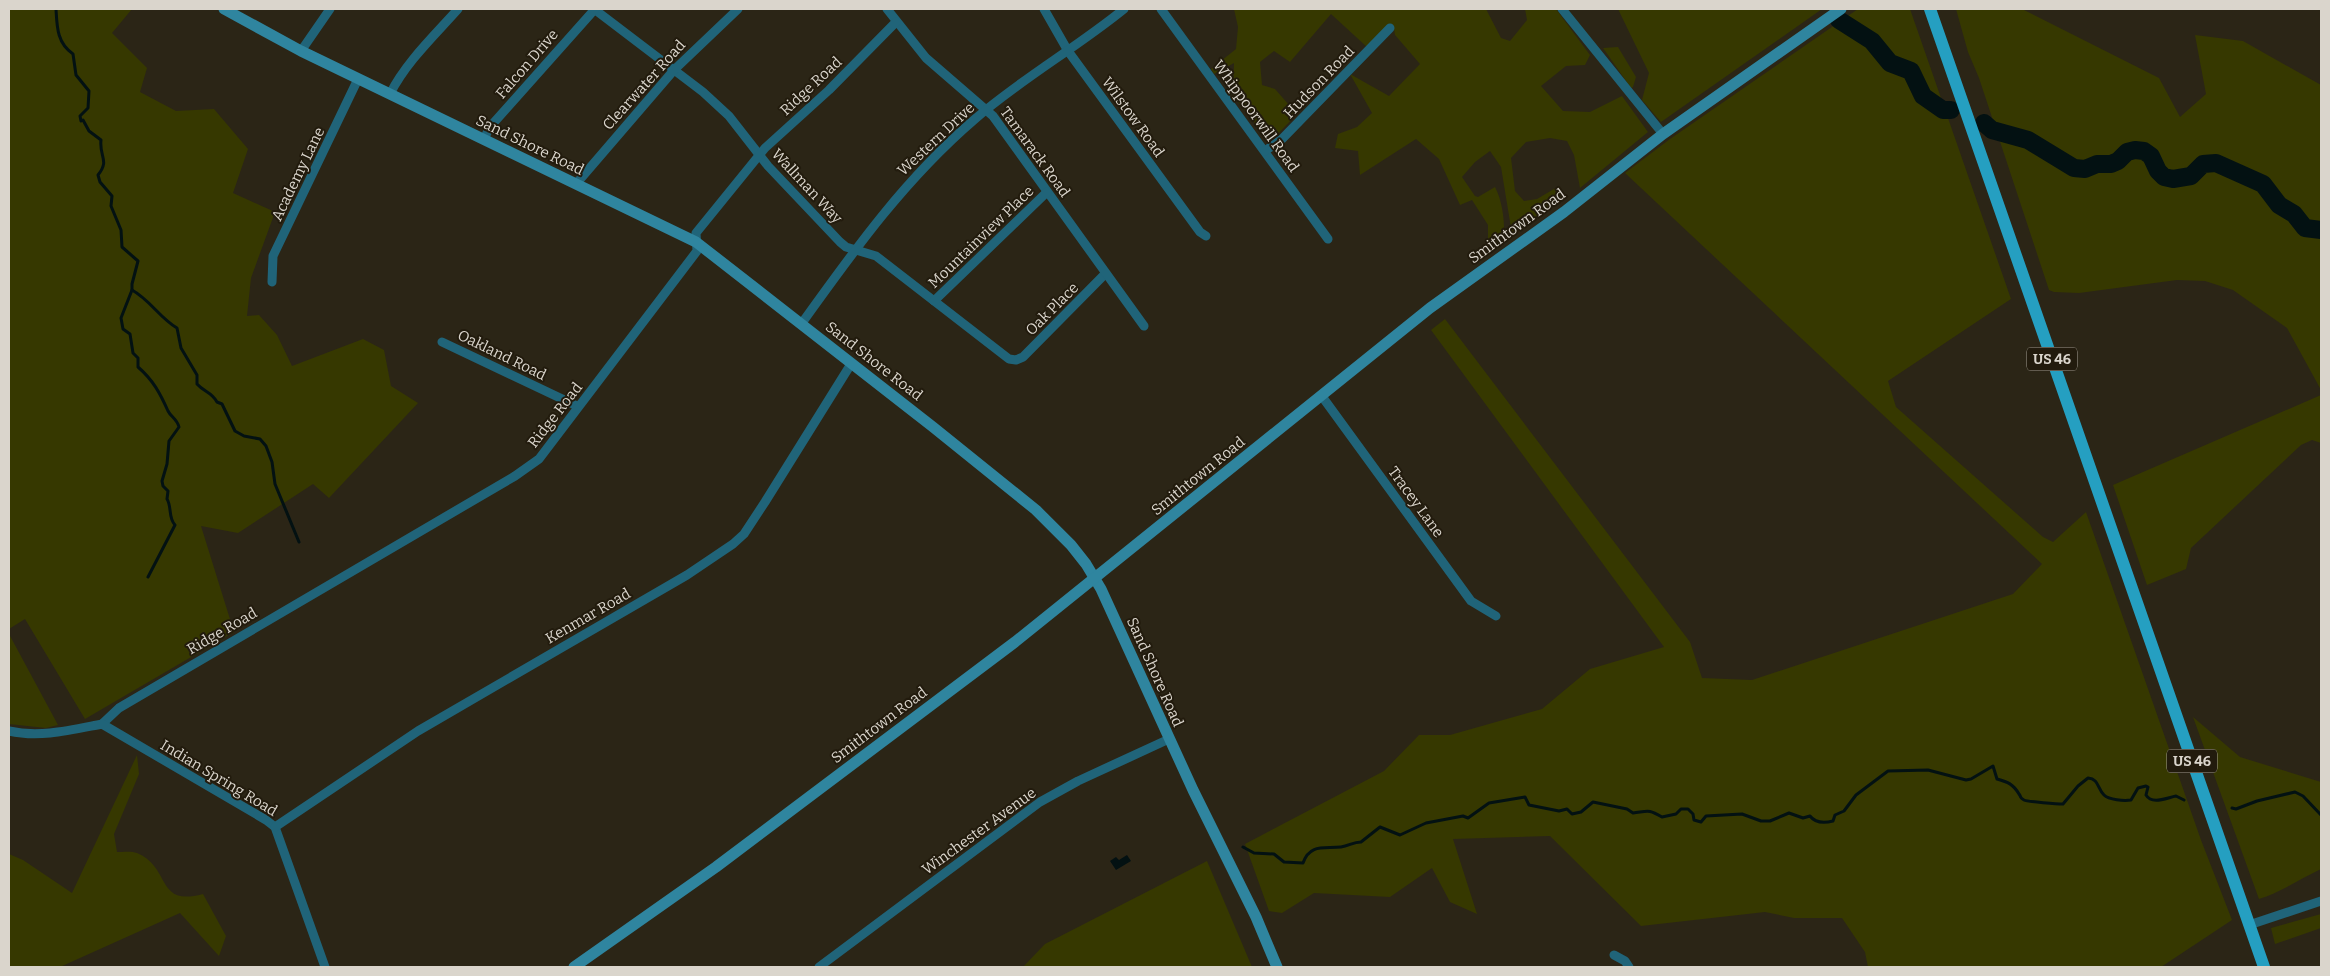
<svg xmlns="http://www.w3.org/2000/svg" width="2330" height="976" viewBox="0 0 2330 976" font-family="Bitter,serif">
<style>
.green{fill:#363800}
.water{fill:#031112}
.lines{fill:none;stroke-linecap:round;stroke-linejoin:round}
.stream{stroke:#031112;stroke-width:3}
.river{stroke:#031112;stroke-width:18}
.street{stroke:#206479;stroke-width:9}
.secondary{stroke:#2f859f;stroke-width:11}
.primary{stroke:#259fc1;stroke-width:12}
.labels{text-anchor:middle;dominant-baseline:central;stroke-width:4;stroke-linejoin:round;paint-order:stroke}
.shield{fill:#221b0d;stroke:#a39d93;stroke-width:1}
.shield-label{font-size:14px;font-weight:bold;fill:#dad5cc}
.street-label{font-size:15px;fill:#dad5cc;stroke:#221b0d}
</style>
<rect width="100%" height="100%" fill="#2b2516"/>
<g class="green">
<path d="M9,9H132L112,33L147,68L140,92L176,111L214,109L248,149L233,193L275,212L251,278L247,316L259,315L277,335L292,366L363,339L384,350L391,386L418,403L329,498L313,484L238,533L201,526L234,632L85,719L25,619L9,629Z"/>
<path d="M1234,9H1486L1501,38L1510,41L1527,20L1525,9H1556L1590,55L1585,65L1566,66L1541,86L1563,111L1590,112L1622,96L1648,132L1580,188L1574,155L1567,141L1550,138L1526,142L1511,158L1515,191L1524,201L1537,199L1559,186L1566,196L1512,234L1501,167L1490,151L1475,162L1462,177L1475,196L1478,197L1495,187C1503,202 1505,224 1504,241L1488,251V225L1472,200L1460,205L1439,159L1416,139L1360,175L1358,151L1335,148L1338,134L1357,127L1372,113L1350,74L1389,96L1420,64L1395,35L1394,29L1368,48L1331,14L1290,62L1274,51L1260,62L1262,85L1275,89L1297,114L1274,138H1266L1233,95L1234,63L1214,74L1211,69L1236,49L1238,27Z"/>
<path d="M1618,9H1822L1661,122L1642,100L1649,73Z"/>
<path d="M1858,9H1910L2011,299L1888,381L1896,407L2043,537L2053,542L2086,512L2201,840L2232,920L2161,967H1868L1865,952L1842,918H1794L1765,912L1641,926L1550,836L1453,839L1477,914L1450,902L1432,868L1390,897L1314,893L1282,913L1269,911L1245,844L1384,771L1419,735H1450L1542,709L1590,669L1664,647L1431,330L1445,319L1690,642L1702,678L1752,680L2013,594L2042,564L1625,173L1670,139Z"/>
<path d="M1956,9H2022L2159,78L2180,117L2206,94L2195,35L2243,41L2321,85V390L2287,328L2233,290L2205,281L2177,280L2079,293L2054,292L2049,290L1979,78L1968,52Z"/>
<path d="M1618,47L1636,77L1633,87L1631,88L1603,48Z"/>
<path d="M2321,395V443L2312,440L2301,445L2191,548L2186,569L2147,585L2113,485Z"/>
<path d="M9,634L58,725L46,728L9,724Z"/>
<path d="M2193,717L2240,757L2321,782V869C2300,879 2281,892 2259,899Z"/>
<path d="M137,755L139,774L114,834L117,852C123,852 132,851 137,853C172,868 155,907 203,894L226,936L219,956L180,913L60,967H9V854L23,860L72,893Z"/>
<path d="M1207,861L1252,967H1023L1045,944Z"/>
<path d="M2321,914V928L2275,944L2271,928Z"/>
</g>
<path class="water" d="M1127,855L1131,861L1116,870L1110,861L1116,857L1119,860Z"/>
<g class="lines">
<g class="stream">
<path d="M56,9C57,27 57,43 73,54L76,75L89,91L88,108L80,116L81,121L83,120L89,131L101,140C99,157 110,160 98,175L100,182L112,196L111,206L121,230L122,247L138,261L132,284V290C150,300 160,318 177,328L181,348L197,375V384C204,392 212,392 217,402L222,404L235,431L244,436L260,439L266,446L272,462L275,484L299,542"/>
<path d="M132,290L121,318L123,329L130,334L133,353L138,358V367C153,380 160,393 168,411C171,417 177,419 179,427L169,441L167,464L162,481L163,486L168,491L167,499C172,507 168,518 175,525L148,577"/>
<path d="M2232,808L2236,809L2257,801L2295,792L2303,796L2321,815"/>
<path d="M1243,847L1254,853L1274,854L1284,862L1303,863C1310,843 1325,849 1341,847C1349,846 1353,842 1361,842L1380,827L1400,835L1426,823L1463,816L1468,818L1489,803L1525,797L1529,805L1559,811L1567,809L1572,814L1581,812L1593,802L1627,809L1633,813C1649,811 1648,809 1662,817L1676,814L1681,809H1688L1693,814L1694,820L1701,822L1706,816L1742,814L1761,821H1770L1789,813L1803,818L1810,816C1816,824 1825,823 1833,821L1835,815L1844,811L1856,795L1888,771L1928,770L1966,780L1971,779L1993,766L1997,779C2008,782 2013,784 2019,794C2022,798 2019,797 2024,800C2028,802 2058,804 2063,804L2078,786L2088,778C2099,779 2097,788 2104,795C2109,800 2124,801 2131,800L2138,788L2146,786L2148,787L2146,795C2152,805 2166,798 2176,796L2184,800"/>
</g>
<g class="river">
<path d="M1839,20L1872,41L1890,63L1911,71L1923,96L1943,110H1951"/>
<path d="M1984,123L1992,130L2028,140L2074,168L2085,169L2097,164H2111L2118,161L2127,152L2135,150L2144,151L2151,156L2158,171L2164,177L2173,179L2191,176L2203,164L2216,163L2263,184L2279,205L2294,214L2305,228L2321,230"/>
</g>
<g class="street">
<path d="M594,9L703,92L729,116L768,166L840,242L846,247L876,256L1009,359L1016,360L1023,357L1105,274"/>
<path d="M887,9L926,58L993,116L1144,326"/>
<path d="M1044,9L1068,51L1200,232L1206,236"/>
<path d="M1161,9L1328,239"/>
<path d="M1562,9L1663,134"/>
<path d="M301,51L330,9"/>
<path d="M390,94C406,62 435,35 458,9"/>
<path d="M484,140L489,128L595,9"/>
<path d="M1265,151L1282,139L1390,28"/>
<path d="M576,184L674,70L738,9"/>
<path d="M272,282L273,256L358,79"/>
<path d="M934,301L1047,192"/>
<path d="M802,323C855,249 905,179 975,119C1021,79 1076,48 1124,9"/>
<path d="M442,342L577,406"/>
<path d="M1321,395L1471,601L1496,616"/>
<path d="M102,724L119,708L515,476L539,459L697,251L696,233L765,148L829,90L896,22"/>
<path d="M9,731C40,738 71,730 102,724L266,820L275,827L325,967"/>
<path d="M275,827L418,731L687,575L733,544L744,534L765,502L851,364"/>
<path d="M2249,925L2321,901"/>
<path d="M1614,955L1625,961L1629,967"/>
<path d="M819,967L1040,802L1078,781L1169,739"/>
</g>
<g class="secondary">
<path d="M224,9L301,51L696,242L933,427L1036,510L1071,545L1086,564L1101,589L1193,790L1256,917L1277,967"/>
<path d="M574,967L716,867L1015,642L1430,308L1564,212L1663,134L1841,9"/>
</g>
<path class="primary" d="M1930,9L2264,967"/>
</g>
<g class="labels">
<g class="shield">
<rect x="2027" y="347.5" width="50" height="23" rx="4"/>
<rect x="2167" y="749.5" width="50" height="23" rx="4"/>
</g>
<g class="shield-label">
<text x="2052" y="359">US 46</text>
<text x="2192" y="761">US 46</text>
</g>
<g class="street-label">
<text transform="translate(527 64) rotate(-49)">Falcon Drive</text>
<text transform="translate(1319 82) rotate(-46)">Hudson Road</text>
<text transform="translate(644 85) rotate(-48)">Clearwater Road</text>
<text transform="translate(811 86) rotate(-43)">Ridge Road</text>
<text transform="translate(1256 116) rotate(54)">Whippoorwill Road</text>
<text transform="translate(1133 117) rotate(54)">Wilstow Road</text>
<text transform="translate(936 139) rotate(-43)">Western Drive</text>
<text transform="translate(530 145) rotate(26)">Sand Shore Road</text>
<text transform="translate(1035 152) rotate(54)">Tamarack Road</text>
<text transform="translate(298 174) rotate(-64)">Academy Lane</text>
<text transform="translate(807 186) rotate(47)">Wallman Way</text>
<text transform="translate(1517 226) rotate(-36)">Smithtown Road</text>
<text transform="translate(981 237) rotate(-44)">Mountainview Place</text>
<text transform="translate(1052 309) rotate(-45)">Oak Place</text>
<text transform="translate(502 355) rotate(26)">Oakland Road</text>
<text transform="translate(874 361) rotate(38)">Sand Shore Road</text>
<text transform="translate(555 415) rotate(-52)">Ridge Road</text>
<text transform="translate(1198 476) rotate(-39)">Smithtown Road</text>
<text transform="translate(1416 502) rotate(54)">Tracey Lane</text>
<text transform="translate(588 616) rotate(-30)">Kenmar Road</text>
<text transform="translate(222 631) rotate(-30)">Ridge Road</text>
<text transform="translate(1155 672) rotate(66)">Sand Shore Road</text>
<text transform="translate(879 725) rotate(-37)">Smithtown Road</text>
<text transform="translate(219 778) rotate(31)">Indian Spring Road</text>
<text transform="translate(979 831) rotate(-36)">Winchester Avenue</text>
</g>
</g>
<rect width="2330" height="976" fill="none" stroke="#dad5cc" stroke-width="20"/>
</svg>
